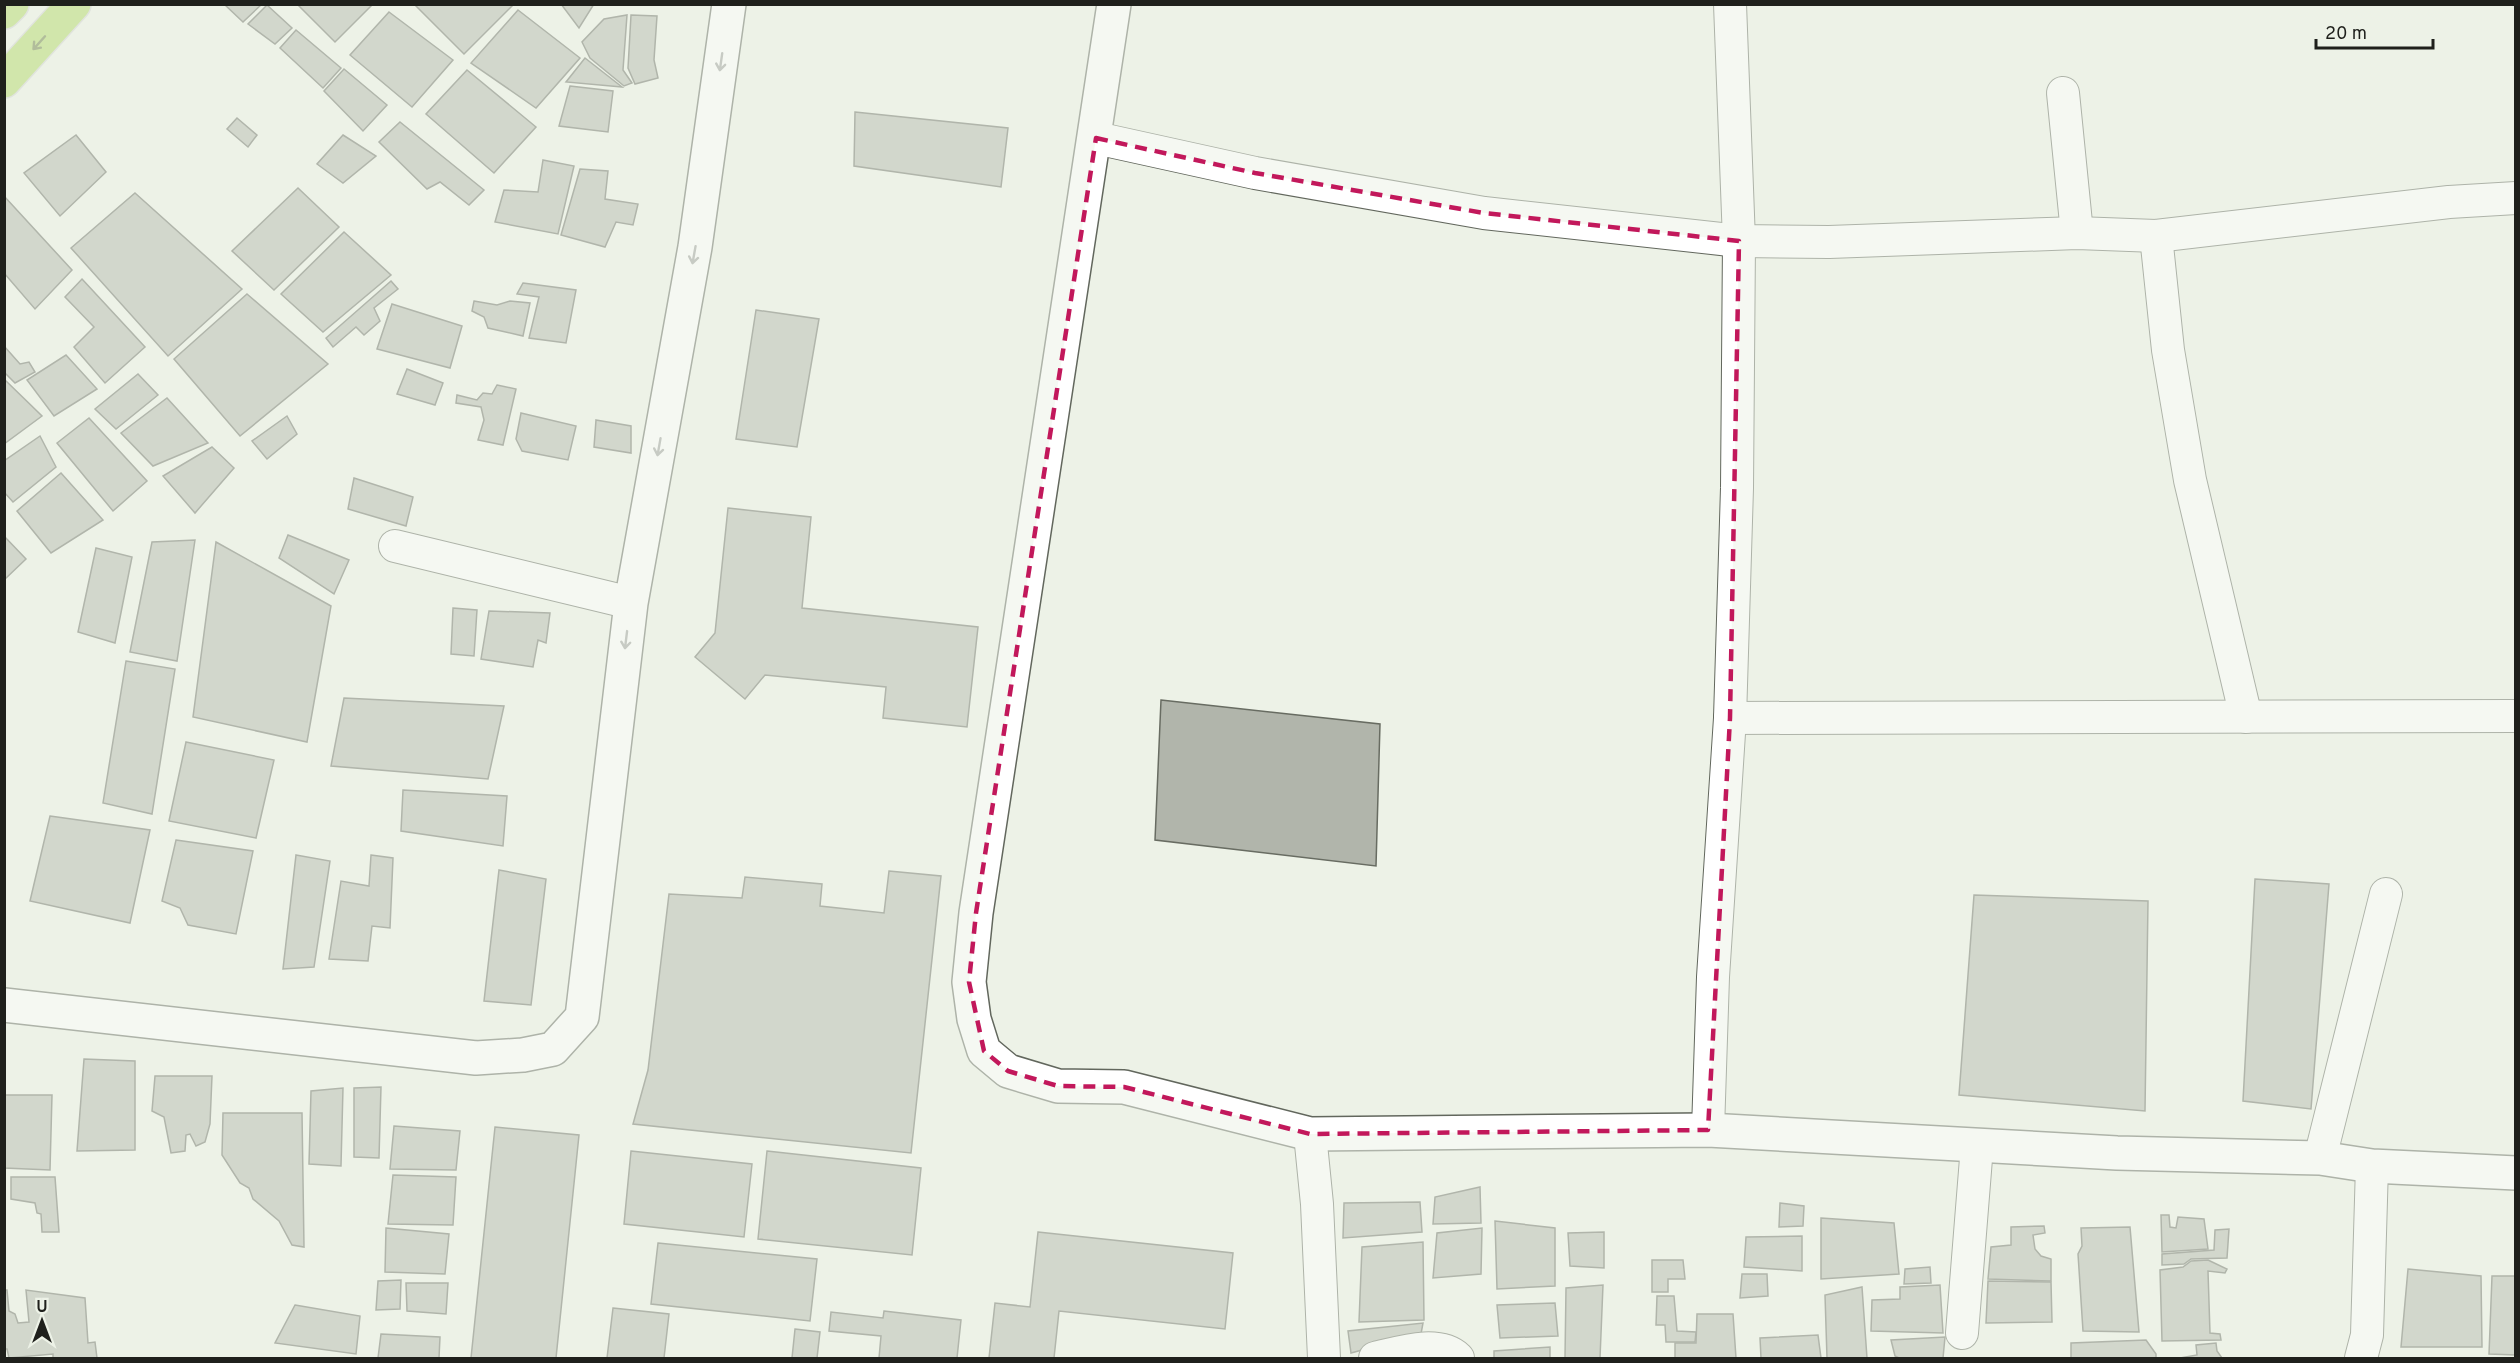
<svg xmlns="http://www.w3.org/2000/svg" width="2520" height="1363" viewBox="0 0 2520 1363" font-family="Overpass,sans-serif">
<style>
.building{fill:#b1b5ab;stroke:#686c62;stroke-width:1.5}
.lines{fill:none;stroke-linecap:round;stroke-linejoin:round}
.minor-casing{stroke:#62675d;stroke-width:34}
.tertiary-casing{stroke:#62675d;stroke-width:36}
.trunk-casing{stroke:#d2d2d2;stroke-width:36}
.minor{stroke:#fff;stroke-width:32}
.tertiary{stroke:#fff;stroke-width:33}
.trunk{stroke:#b0d762;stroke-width:33}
.oneway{stroke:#687c3f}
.oneway2{stroke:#9a9b99}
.marked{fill:none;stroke:#c2185b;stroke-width:4.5;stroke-dasharray:12 8;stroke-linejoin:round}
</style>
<rect width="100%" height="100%" fill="#edf2e7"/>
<g class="building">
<path d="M224,4H262L243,22Z"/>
<path d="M297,4H373L335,42Z"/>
<path d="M414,4H512L513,5L464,54Z"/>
<path d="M561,4H594L579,28Z"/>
<path d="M267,5L292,28L275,44L248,24Z"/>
<path d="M518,10L580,58L536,108L471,63Z"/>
<path d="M389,12L453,60L412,107L350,55Z"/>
<path d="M627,15L623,70L632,83L624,86L590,58L582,42L604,19Z"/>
<path d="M631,15L657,16L654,60L658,78L635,84L628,68Z"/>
<path d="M296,30L341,68L323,88L280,48Z"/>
<path d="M585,58L622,87L566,82Z"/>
<path d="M344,69L387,105L363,131L324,91Z"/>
<path d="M467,70L536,127L494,173L426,114Z"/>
<path d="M570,86L613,91L608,132L559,126Z"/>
<path d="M855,112L1008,128L1001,187L854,166Z"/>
<path d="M237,118L257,135L248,147L227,129Z"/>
<path d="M400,122L484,190L469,205L440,182L427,189L379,142Z"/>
<path d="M76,135L106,172L60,216L24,173Z"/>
<path d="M343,135L376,156L343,183L317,164Z"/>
<path d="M543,160L574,166L558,234L495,222L504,190L538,192Z"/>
<path d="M580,169L608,171L605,199L638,204L633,225L616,222L605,247L561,235Z"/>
<path d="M298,188L339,227L274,290L232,251Z"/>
<path d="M135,193L242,289L168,356L71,248Z"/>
<path d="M4,196L72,270L35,309L4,273Z"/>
<path d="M344,232L391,275L323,332L281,294Z"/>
<path d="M82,279L145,347L105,383L74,347L94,327L65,297Z"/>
<path d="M391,281L398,289L374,308L380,321L364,335L356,327L333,347L326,338Z"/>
<path d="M523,283L576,290L566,343L529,338L539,297L517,294Z"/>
<path d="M247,294L328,364L240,436L174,359Z"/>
<path d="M474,301L497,305L510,301L530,303L523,336L488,328L484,317L472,311Z"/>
<path d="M392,304L462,326L450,368L377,349Z"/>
<path d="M756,310L819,319L797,447L736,439Z"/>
<path d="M4,346L20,364L29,362L35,372L15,383L4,372Z"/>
<path d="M66,355L97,389L54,416L27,380Z"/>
<path d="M407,369L443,383L435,405L397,394Z"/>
<path d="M138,374L158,395L116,429L95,409Z"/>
<path d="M4,379L42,416L4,444Z"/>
<path d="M497,385L516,389L503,445L478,440L484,420L481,407L456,403L457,395L477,400L483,393L492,394Z"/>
<path d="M167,398L208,443L153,466L121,433Z"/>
<path d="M521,413L576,426L568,460L522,451L516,439Z"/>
<path d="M287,416L297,434L267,459L252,441Z"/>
<path d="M89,418L147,481L113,511L57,443Z"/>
<path d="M596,420L631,426V453L594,447Z"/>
<path d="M40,436L56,467L13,502L4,492V461Z"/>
<path d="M212,447L234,468L195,513L163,476Z"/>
<path d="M61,473L103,520L51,553L17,511Z"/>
<path d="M354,478L413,497L406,526L348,509Z"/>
<path d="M728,508L811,517L802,608L978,627L967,727L883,718L886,687L765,675L745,699L695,657L715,633Z"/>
<path d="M288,535L349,560L334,594L279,558Z"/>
<path d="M4,536L26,559L4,580Z"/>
<path d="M195,540L177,661L130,652L152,542Z"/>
<path d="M216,542L331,606L307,742L193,717Z"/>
<path d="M96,548L132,557L115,643L78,632Z"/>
<path d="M453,608L477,610L474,656L451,654Z"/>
<path d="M489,611L550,613L546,643L538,640L533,667L481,659Z"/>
<path d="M126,661L175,669L152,814L103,803Z"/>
<path d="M344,698L504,706L488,779L331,766Z"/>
<path d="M1161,700L1380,724L1376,866L1155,840Z"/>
<path d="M186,742L274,760L256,838L169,821Z"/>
<path d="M403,790L507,796L503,846L401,831Z"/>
<path d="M50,816L150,830L130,923L30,901Z"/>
<path d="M176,840L253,851L236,934L188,925L180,908L162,901Z"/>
<path d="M296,855L330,861L314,967L283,969Z"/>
<path d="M371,855L393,858L390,928L372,926L368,961L329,959L341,881L369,886Z"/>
<path d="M499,870L546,879L531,1005L484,1001Z"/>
<path d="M889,871L941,876L911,1153L633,1124L648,1070L669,894L742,898L745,877L822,884L820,906L884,913Z"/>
<path d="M2255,879L2329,884L2311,1109L2243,1101Z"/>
<path d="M1974,895L2148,901L2145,1111L1959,1095Z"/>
<path d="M84,1059L135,1061V1150L77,1151Z"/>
<path d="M155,1076H212L210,1124L205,1142L196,1146L190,1134L186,1135L185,1151L171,1153L164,1117L152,1111Z"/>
<path d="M381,1087L379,1158L354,1157V1088Z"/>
<path d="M343,1088L341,1166L309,1164L311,1091Z"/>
<path d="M4,1095H52L50,1170L4,1168Z"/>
<path d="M223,1113H302L304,1247L292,1245L279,1221L253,1199L249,1188L240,1183L222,1155Z"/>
<path d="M394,1126L460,1131L456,1170L390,1169Z"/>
<path d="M495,1127L579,1135L556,1358H471Z"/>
<path d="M631,1151L752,1164L744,1237L624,1224Z"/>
<path d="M767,1151L921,1168L912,1255L758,1239Z"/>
<path d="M393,1175L456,1177L453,1225L388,1224Z"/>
<path d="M11,1177H55L59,1232H42L41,1214L37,1213L35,1203L11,1199Z"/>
<path d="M1480,1187L1481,1223L1433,1224L1435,1197Z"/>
<path d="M1420,1202L1422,1232L1343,1238L1344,1203Z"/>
<path d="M1780,1203L1804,1206L1803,1226L1779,1227Z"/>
<path d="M2161,1215H2169L2170,1227L2176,1228L2178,1217L2204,1219L2208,1249L2162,1252Z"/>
<path d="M1821,1218L1894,1223L1899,1274L1821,1279Z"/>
<path d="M1495,1221L1555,1228V1286L1497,1289Z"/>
<path d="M2044,1226L2045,1233L2033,1235L2035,1249L2041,1256L2051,1259V1281L1988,1279L1991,1247L2011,1245V1227Z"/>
<path d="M2130,1227L2139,1332L2083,1331L2078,1254L2082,1246L2081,1228Z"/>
<path d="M386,1228L449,1234L445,1274L385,1272Z"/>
<path d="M1482,1228L1481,1274L1433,1278L1437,1233Z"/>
<path d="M2229,1229L2227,1258L2191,1259L2184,1264L2162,1265V1254L2214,1250L2215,1230Z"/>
<path d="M1038,1232L1233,1253L1225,1329L1059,1311L1054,1358H989L995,1303L1030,1307Z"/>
<path d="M1604,1232V1268L1570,1266L1568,1233Z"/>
<path d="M1802,1236V1271L1744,1267L1746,1237Z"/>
<path d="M1423,1242L1424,1320L1359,1322L1362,1247Z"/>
<path d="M658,1243L817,1259L810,1321L651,1304Z"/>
<path d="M1652,1260H1683L1685,1279H1668V1292H1652Z"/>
<path d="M2208,1260L2227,1269L2225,1273L2208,1271L2210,1333L2220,1334L2221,1340L2162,1341L2160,1270L2183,1267L2191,1261Z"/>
<path d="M1930,1267L1931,1283L1904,1284L1905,1269Z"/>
<path d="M2408,1269L2481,1276L2482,1347H2401Z"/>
<path d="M1742,1274H1767L1768,1296L1740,1298Z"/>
<path d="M2492,1276H2516V1355L2489,1354Z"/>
<path d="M401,1280L400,1309L376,1310L378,1281Z"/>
<path d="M1988,1281L2051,1282L2052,1322L1986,1323Z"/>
<path d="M406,1283H448L446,1314L407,1311Z"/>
<path d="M1603,1285L1600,1358H1565L1566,1288Z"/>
<path d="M1940,1285L1943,1333L1871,1331L1872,1300L1900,1299V1287Z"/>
<path d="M1862,1287L1867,1358H1827L1825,1295Z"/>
<path d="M4,1290H7L9,1311L15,1314L18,1323L29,1322L26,1290L85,1298L88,1343L95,1342L97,1358H53V1354L9,1358L7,1349H4Z"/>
<path d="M1657,1296H1674L1677,1331L1696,1332L1695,1342H1666L1665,1325H1656Z"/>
<path d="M1555,1303L1558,1336L1500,1338L1497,1305Z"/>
<path d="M295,1305L360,1316L356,1354L275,1343Z"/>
<path d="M613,1308L669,1314L664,1358H607Z"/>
<path d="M884,1311L961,1320L957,1358H879L881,1336L829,1331L831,1312L883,1318Z"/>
<path d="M1697,1314H1733L1736,1358H1675V1343H1696Z"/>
<path d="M1423,1323L1421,1334L1351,1353L1348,1331Z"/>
<path d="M795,1329L820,1332L817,1358H792Z"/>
<path d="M381,1334L440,1337L439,1358H378Z"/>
<path d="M1818,1335L1821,1358H1761L1760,1338Z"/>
<path d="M1945,1337L1943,1358H1899L1895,1356L1891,1340Z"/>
<path d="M2146,1340L2156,1354V1358H2071V1343Z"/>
<path d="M2216,1343L2217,1351L2222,1358H2180L2197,1355L2196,1345Z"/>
<path d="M1550,1347V1358H1494V1351Z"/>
</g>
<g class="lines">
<defs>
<g id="minor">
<path d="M2063,93L2077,233"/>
<path d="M1096,138L1255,173L1484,213L1739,241L1829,242L2077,233L2156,236L2449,202L2516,198"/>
<path d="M2156,236L2168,350L2190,480L2246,717"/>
<path d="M395,546L631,603"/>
<path d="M1730,718L2516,716"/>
<path d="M1708,1130L1713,977L1730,718L1737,488L1739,241L1730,4"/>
<path d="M1310,1134L1317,1204L1324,1358"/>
<path d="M2320,1158L2386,894"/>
<path d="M1962,1333L1977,1146"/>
<path d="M1375,1358C1398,1353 1438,1339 1458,1358"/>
<path d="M2361,1358L2367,1335L2372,1166"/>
</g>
<g id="tertiary">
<path d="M1114,4L976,913L969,982L974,1019L984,1051L1008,1071L1058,1086L1124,1087L1310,1134L1708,1130L2117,1153L2320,1158L2372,1166L2516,1173"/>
<path d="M4,1005L476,1058L523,1055L553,1049L582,1017L631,603L695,247L729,4"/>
</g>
<g id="trunk">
<path d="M4,12L12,4"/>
<path d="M4,81L74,4"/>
</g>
</defs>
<use href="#minor" class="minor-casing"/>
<use href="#tertiary" class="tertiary-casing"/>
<use href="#trunk" class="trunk-casing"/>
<use href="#minor" class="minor"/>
<use href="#tertiary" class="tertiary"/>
<use href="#trunk" class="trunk"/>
</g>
<defs><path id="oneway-shaft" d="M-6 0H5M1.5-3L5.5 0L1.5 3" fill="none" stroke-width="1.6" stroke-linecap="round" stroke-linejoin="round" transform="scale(1.5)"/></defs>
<use class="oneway" href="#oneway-shaft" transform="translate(39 43) rotate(132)"/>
<g class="oneway2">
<use href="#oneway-shaft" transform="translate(721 62) rotate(98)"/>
<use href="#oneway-shaft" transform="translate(694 255) rotate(100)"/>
<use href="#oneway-shaft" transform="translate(659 447) rotate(100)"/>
<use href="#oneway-shaft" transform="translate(626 640) rotate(97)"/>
</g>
<path d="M0 0H2520V1363H0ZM1096,138L1255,173L1484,213L1739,241L1730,718L1708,1130L1310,1134L1124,1087L1058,1086L1008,1071L984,1051L969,982L976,913Z" fill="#edf2e7" fill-opacity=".55" fill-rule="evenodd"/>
<path class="marked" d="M1096,138L1255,173L1484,213L1739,241L1730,718L1708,1130L1310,1134L1124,1087L1058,1086L1008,1071L984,1051L969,982L976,913Z"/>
<rect width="2520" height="1363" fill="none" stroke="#1f201c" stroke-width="12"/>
<g transform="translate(42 1321)" stroke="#edf2e7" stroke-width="4.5" paint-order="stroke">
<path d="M0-4.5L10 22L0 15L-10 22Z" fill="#1f201c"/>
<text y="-9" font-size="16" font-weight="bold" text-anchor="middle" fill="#1f201c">U</text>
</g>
<path d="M2316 39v9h117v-9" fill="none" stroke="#1f201c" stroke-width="3"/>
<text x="2325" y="39" font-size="18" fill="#1f201c" stroke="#edf2e7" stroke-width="4.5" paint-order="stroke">20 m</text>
</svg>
